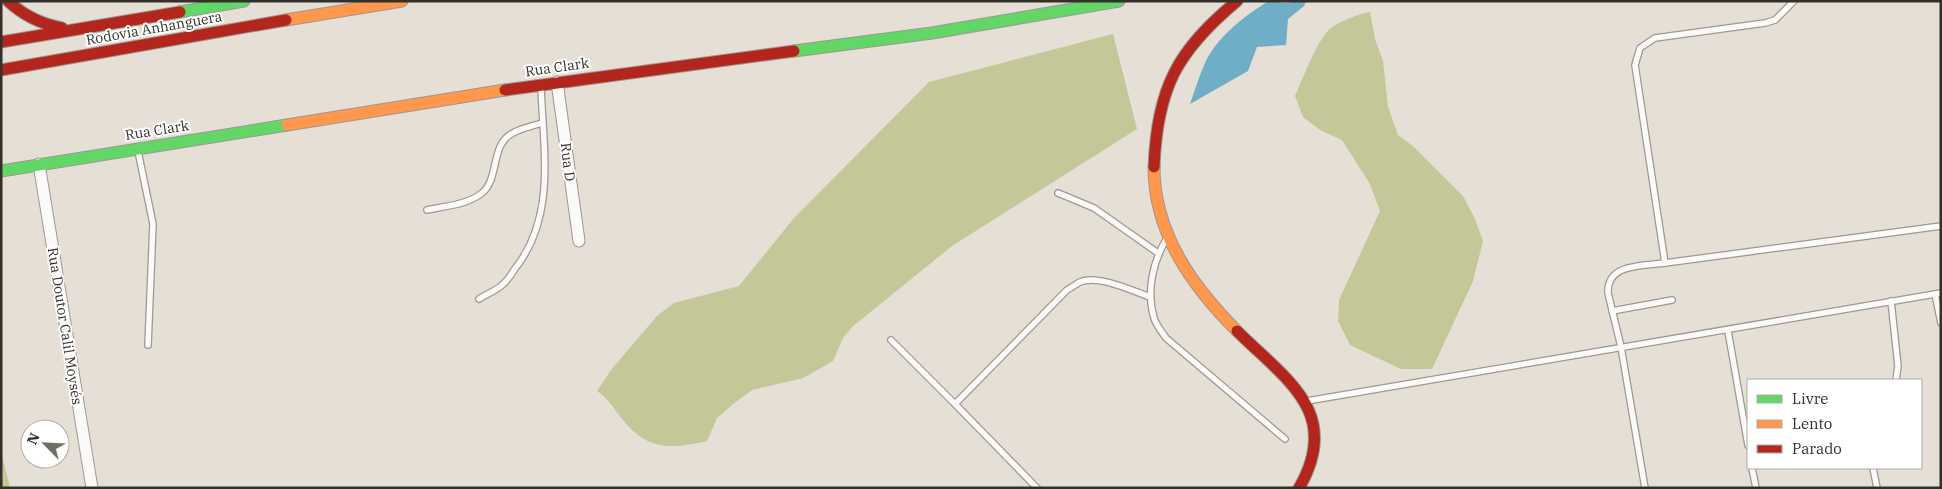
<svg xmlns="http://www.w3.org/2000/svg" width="1942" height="489" viewBox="0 0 1942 489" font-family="'IBM Plex Serif',serif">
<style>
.forest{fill:#c4c798}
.water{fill:#70aec7}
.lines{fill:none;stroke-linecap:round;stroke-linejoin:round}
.lane-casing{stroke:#9d9891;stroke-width:8}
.street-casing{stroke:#9d9891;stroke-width:13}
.fast-casing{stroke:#9d9891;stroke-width:13}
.slow-casing{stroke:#9d9891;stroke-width:13}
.jam-casing{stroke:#9d9891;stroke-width:13}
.lane{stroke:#fbfaf9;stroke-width:5.5}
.street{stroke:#fbfaf9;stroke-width:11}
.fast{stroke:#63d668;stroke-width:11}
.slow{stroke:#ff974d;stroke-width:11}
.jam{stroke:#b3261e;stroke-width:11}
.labels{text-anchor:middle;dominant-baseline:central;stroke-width:4;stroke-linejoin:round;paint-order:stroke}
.street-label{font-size:14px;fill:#332f29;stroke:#fff}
</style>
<rect width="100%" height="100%" fill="#e5dfd6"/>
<g class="forest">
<path d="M1370,12L1375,39L1383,61L1388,107L1398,135L1414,147L1463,196L1475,219L1483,241L1473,281L1432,369H1401L1350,345L1338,321L1339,300L1380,211L1370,184L1342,140L1320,130L1303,117L1295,96C1303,79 1317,39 1331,28C1340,21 1359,14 1370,12Z"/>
<path d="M1113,34L1137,129L952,246L852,327L843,338L833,361L803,378L752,390L733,404L717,418L707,441C671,449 648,451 623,420C612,407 611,401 597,391L611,370L657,316L674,303L739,286L794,218L929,82Z"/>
<path d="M1,451L10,488H1Z"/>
</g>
<path class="water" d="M1269,1L1284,3L1306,1L1304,6L1288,19L1286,45L1257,47L1248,71L1190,104C1195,90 1199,76 1205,63C1216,38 1245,15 1269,1Z"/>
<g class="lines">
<defs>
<g id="lane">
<path d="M138,151L153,224L148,345"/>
<path d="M1058,193L1094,208L1158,253"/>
<path d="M427,210C445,206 467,205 482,193C500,178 490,144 513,133C521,128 533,126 542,123"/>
<path d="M1167,238C1153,261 1146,291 1154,318C1156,325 1162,332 1166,338L1285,439"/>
<path d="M1665,263L1635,65L1640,48L1655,38L1765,23L1775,20L1794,1"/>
<path d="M1935,294L1941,323"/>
<path d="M479,299C486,294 496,291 502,285C507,281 511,275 514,270C557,217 543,150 541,86"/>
<path d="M1891,301L1898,366L1896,380"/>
<path d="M1612,311L1672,300"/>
<path d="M1728,331L1748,445"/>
<path d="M891,340L955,404"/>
<path d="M1307,401L1941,293"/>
<path d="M1752,468L1756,488"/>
<path d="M1873,468L1877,488"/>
<path d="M1037,488L955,404L1067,290C1071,288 1076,284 1080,282C1097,274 1133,291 1150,297"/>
<path d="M1645,488L1621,347L1608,293C1607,263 1643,266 1665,263L1941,226"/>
</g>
<g id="street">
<path d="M557,82L579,241"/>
<path d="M39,164L92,488"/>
</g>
<g id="fast">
<path d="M180,12L244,1"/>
<path d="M794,51L932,33L1119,1"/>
<path d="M1,171L287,125"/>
</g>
<g id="slow">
<path d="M286,20L402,1"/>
<path d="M287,125L505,90"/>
<path d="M1154,167C1154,233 1192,286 1237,331"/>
</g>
<g id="jam">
<path d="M8,1C24,16 41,24 62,28"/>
<path d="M1,42L180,12"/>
<path d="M1,70L286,20"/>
<path d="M505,90L794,51"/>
<path d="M1154,167C1157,88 1177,51 1237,1"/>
<path d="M1237,331C1285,379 1343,412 1299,488"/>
</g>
</defs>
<use href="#lane" class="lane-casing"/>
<use href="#street" class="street-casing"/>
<use href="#fast" class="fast-casing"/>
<use href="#slow" class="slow-casing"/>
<use href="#jam" class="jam-casing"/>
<use href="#lane" class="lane"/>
<use href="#street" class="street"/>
<use href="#fast" class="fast"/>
<use href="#slow" class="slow"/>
<use href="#jam" class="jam"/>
</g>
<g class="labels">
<g class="street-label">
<text transform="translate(154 28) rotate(-10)">Rodovia Anhanguera</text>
<text transform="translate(557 67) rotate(-8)">Rua Clark</text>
<text transform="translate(157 130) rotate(-9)">Rua Clark</text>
<text transform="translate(568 162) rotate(83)">Rua D</text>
<text transform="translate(65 326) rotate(81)">Rua Doutor Calil Moysés</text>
</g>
</g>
<rect width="1942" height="489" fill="none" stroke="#332f29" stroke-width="5"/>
<rect x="1747" y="379" width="175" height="90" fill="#ffffff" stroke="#adaca9"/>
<rect x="1757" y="395" width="25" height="8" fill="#63d668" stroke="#adaca9"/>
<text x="1792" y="404" font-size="15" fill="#332f29">Livre</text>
<rect x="1757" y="420" width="25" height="8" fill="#ff974d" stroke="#adaca9"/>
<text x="1792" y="429" font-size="15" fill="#332f29">Lento</text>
<rect x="1757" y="445" width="25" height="8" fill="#b3261e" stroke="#adaca9"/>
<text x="1792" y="454" font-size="15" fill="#332f29">Parado</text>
<g transform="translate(45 444) rotate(294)"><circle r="24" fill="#ffffff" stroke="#adaca9"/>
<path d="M0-4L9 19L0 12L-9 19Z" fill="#716d66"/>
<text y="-8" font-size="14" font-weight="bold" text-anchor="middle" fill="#332f29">N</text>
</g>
</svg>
